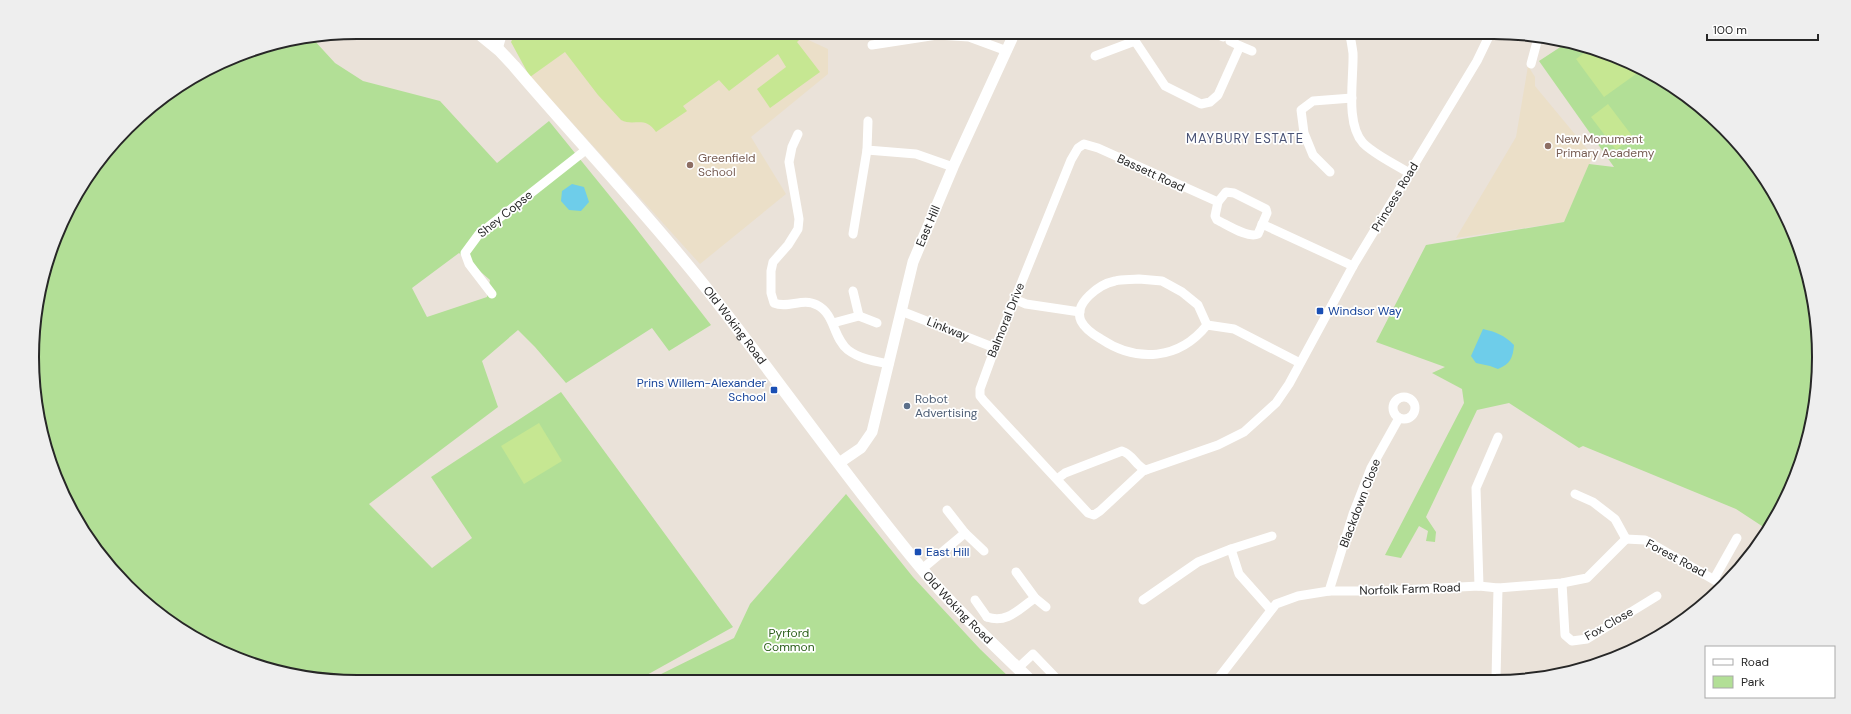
<svg xmlns="http://www.w3.org/2000/svg" width="1851" height="714" viewBox="0 0 1851 714" font-family="'DM Sans',sans-serif">
<style>
.education{fill:#ebdfc8}
.green{fill:#b2df96;fill-rule:evenodd}
.pitch{fill:#c6e792}
.water{fill:#6ecdea}
.lines{fill:none;stroke-linecap:round;stroke-linejoin:round}
.minor{stroke:#fff;stroke-width:9}
.tertiary{stroke:#fff;stroke-width:11}
.secondary{stroke:#fff;stroke-width:12}
.education-dot{fill:#8d6e63;stroke:#fff;stroke-width:1.5}
.transit-dot{fill:#1a4fb4;stroke:#fff;stroke-width:1.5}
.service-dot{fill:#5c6f8a;stroke:#fff;stroke-width:1.5}
.labels{text-anchor:middle;dominant-baseline:central;stroke-width:3.5;stroke-linejoin:round;paint-order:stroke}
.education-label{font-size:12px;fill:#785e54;stroke:#fff;text-anchor:start}
.street-label{font-size:12px;fill:#272727;stroke:#fff}
.transit-label{font-size:12px;fill:#164399;stroke:#fff;text-anchor:start}
.service-label{font-size:12px;fill:#4e5e75;stroke:#fff;text-anchor:start}
.park-label{font-size:12px;fill:#2c601b;stroke:#fff}
.neighbourhood-label{font-size:13px;letter-spacing:1px;fill:#4a5376;stroke:#fff}
.rim{fill:none;stroke:#272727;stroke-width:2}
</style>
<rect width="100%" height="100%" fill="#eae2d9"/>
<g class="education">
<path d="M516,32H791L828,49V74L751,137L786,194L700,264L558,107L533,82L511,42Z"/>
<path d="M1528,66L1535,77V86L1593,156L1564,222L1456,238L1516,137Z"/>
</g>
<g class="green">
<path d="M313,39L335,63L363,81L440,101L497,163L549,121L635,227L711,325L669,351L652,328L566,383L535,347L518,330L482,361L498,407L369,504L432,568L472,538L431,477L561,392L733,627L636,681L357,682L273,671L213,648L159,615L87,537L57,481L38,421L35,314L49,252L75,195L143,113L194,76L252,49ZM459,253L490,280L487,297L427,317L412,288Z"/>
<path d="M1568,42L1578,43L1638,66L1692,99L1739,143L1776,195L1802,253L1816,315L1818,378L1808,441L1768,530L1736,509L1583,446L1579,448L1509,403L1477,410L1426,517L1436,532L1435,542L1426,541L1428,531L1419,526L1401,558L1385,555L1464,403L1462,389L1432,373L1445,367L1376,342L1426,245L1564,222L1589,164L1614,167L1539,61Z"/>
<path d="M846,494L913,577L980,649L1012,680L647,681L734,638L750,604Z"/>
</g>
<g class="pitch">
<path d="M516,32H791L802,37L797,42L820,72L770,108L757,89L786,67L778,54L729,91L719,80L683,106L687,111L656,132C645,115 634,127 621,120L598,95L565,52L530,77L511,42Z"/>
<path d="M1591,48L1638,66L1643,69L1604,97L1576,59Z"/>
<path d="M1608,104L1633,137L1616,150L1591,117Z"/>
<path d="M539,423L562,461L524,484L501,446Z"/>
</g>
<g class="water">
<path d="M572,184L584,187L589,202L581,211L569,210L561,201L562,191Z"/>
<path d="M1483,329C1496,332 1504,335 1514,345C1513,358 1510,364 1498,369L1490,366L1476,363L1471,356Z"/>
</g>
<g class="lines">
<g class="minor">
<path d="M1135,32V41L1165,86L1201,104L1210,102L1218,95L1240,46L1230,41"/>
<path d="M1213,32L1223,37"/>
<path d="M1349,32C1351,39 1352,46 1353,53C1354,78 1345,123 1363,143C1375,155 1395,164 1409,173"/>
<path d="M872,45L937,35L969,37L1007,51"/>
<path d="M1240,46L1252,51"/>
<path d="M498,49L503,32"/>
<path d="M1095,56L1135,41"/>
<path d="M1531,64L1538,38"/>
<path d="M868,121L867,150L916,154L953,167"/>
<path d="M798,134L792,147L789,162L799,219L798,229L788,245L773,262L771,271V293L774,303C788,309 803,297 817,305C835,314 833,338 848,350C860,359 874,361 889,364"/>
<path d="M1330,172L1313,155L1304,133L1301,110L1313,101L1352,98"/>
<path d="M1226,192L1234,193L1266,209L1267,213L1258,234C1248,239 1226,224 1217,220L1215,216L1218,202Z"/>
<path d="M1218,202L1098,148L1084,144L1078,148L1071,160L995,348L980,389V396L984,401L1088,513L1094,515L1100,511L1143,471L1218,445L1244,432L1276,403L1289,384L1353,266L1477,61L1491,32"/>
<path d="M1262,224L1353,266"/>
<path d="M853,234L867,150"/>
<path d="M1139,279L1162,281L1182,292L1198,305L1207,325C1179,360 1137,363 1101,339C1094,335 1085,329 1081,321C1073,303 1100,284 1115,281C1123,279 1131,280 1139,279Z"/>
<path d="M853,291L859,316"/>
<path d="M492,294L469,264L465,253L479,234L587,149"/>
<path d="M1014,299L1026,304L1080,312"/>
<path d="M901,311L995,348"/>
<path d="M833,323L859,316L877,323"/>
<path d="M1207,325L1234,329L1300,363"/>
<circle cx="1404" cy="408" r="11"/>
<path d="M1057,479L1065,473L1122,451C1133,454 1135,466 1146,470"/>
<path d="M1575,494L1593,502L1615,519L1626,539"/>
<path d="M947,510L965,533L984,551"/>
<path d="M1626,539L1645,540L1723,585"/>
<path d="M1231,549L1239,574L1271,610"/>
<path d="M922,569L965,533"/>
<path d="M1016,572L1035,598L1046,607"/>
<path d="M1714,579L1737,538"/>
<path d="M1562,583L1565,635L1572,641L1587,639L1657,596"/>
<path d="M1479,586L1476,488L1498,437"/>
<path d="M1329,591L1353,514L1371,468L1399,418"/>
<path d="M975,600L987,617"/>
<path d="M1143,600L1198,562L1231,549L1272,536"/>
<path d="M987,617C1007,624 1019,609 1035,598"/>
<path d="M1018,668L1033,654L1058,680"/>
<path d="M1496,679L1498,588"/>
<path d="M1217,680L1276,604L1298,596L1329,591H1381L1479,586L1498,588L1562,583L1587,578L1626,539"/>
</g>
<path class="tertiary" d="M839,463L861,448L872,432L913,262L953,167L1015,32"/>
<path class="secondary" id="s1" d="M477,32L499,50L514,66C578,141 646,212 707,289C779,381 846,478 921,568C954,608 993,644 1030,680"/>
</g>
<g class="education-dot">
<circle cx="1548" cy="146" r="4"/>
<circle cx="690" cy="165" r="4"/>
</g>
<g class="transit-dot">
<rect x="1316" y="307" width="8" height="8" rx="2"/>
<rect x="770" y="386" width="8" height="8" rx="2"/>
<rect x="914" y="548" width="8" height="8" rx="2"/>
</g>
<circle class="service-dot" cx="907" cy="406" r="4"/>
<g class="labels">
<g class="education-label">
<text x="1556" y="139">New Monument<tspan x="1556" dy="14">Primary Academy</tspan></text>
<text x="698" y="158">Greenfield<tspan x="698" dy="14">School</tspan></text>
</g>
<g class="street-label">
<text transform="translate(1151 173) rotate(25)">Bassett Road</text>
<text transform="translate(1395 197) rotate(-59)">Princess Road</text>
<text transform="translate(505 214) rotate(-39)">Shey Copse</text>
<text transform="translate(928 226) rotate(-67)">East Hill</text>
<text transform="translate(1006 320) rotate(-68)">Balmoral Drive</text>
<text stroke="none"><textPath href="#s1" startOffset="391">Old Woking Road</textPath></text>
<text transform="translate(948 329) rotate(22)">Linkway</text>
<text transform="translate(1360 503) rotate(-69)">Blackdown Close</text>
<text transform="translate(1676 558) rotate(28)">Forest Road</text>
<text transform="translate(1410 589) rotate(-2)">Norfolk Farm Road</text>
<text stroke="none"><textPath href="#s1" startOffset="751">Old Woking Road</textPath></text>
<text transform="translate(1609 624) rotate(-30)">Fox Close</text>
</g>
<g class="transit-label">
<text x="1328" y="311">Windsor Way</text>
<text x="766" y="383" text-anchor="end">Prins Willem-Alexander<tspan x="766" dy="14">School</tspan></text>
<text x="926" y="552">East Hill</text>
</g>
<g class="service-label">
<text x="915" y="399">Robot<tspan x="915" dy="14">Advertising</tspan></text>
</g>
<g class="park-label">
<text x="789" y="633">Pyrford<tspan x="789" dy="14">Common</tspan></text>
</g>
<g class="neighbourhood-label">
<text x="1245" y="138">MAYBURY ESTATE</text>
</g>
</g>
<path d="M0 0H1851V714H0ZM357 39H1494A318 318 0 0 1 1812 357V357A318 318 0 0 1 1494 675H357A318 318 0 0 1 39 357V357A318 318 0 0 1 357 39Z" fill="#eee" fill-rule="evenodd"/>
<path class="rim" d="M357 39H1494A318 318 0 0 1 1812 357V357A318 318 0 0 1 1494 675H357A318 318 0 0 1 39 357V357A318 318 0 0 1 357 39Z"/>
<rect x="1705" y="646" width="130" height="52" fill="#ffffff" stroke="#a9a9a9"/>
<rect x="1713" y="659" width="20" height="6" fill="#ffffff" stroke="#a9a9a9"/>
<text x="1741" y="666" font-size="12" fill="#272727">Road</text>
<rect x="1713" y="676" width="20" height="12" fill="#b2df96" stroke="#a9a9a9"/>
<text x="1741" y="686" font-size="12" fill="#272727">Park</text>
<path d="M1707 34v6h111v-6" fill="none" stroke="#272727" stroke-width="2"/>
<text x="1713" y="34" font-size="12" fill="#272727" stroke="#ffffff" stroke-width="3" paint-order="stroke">100 m</text>
</svg>
